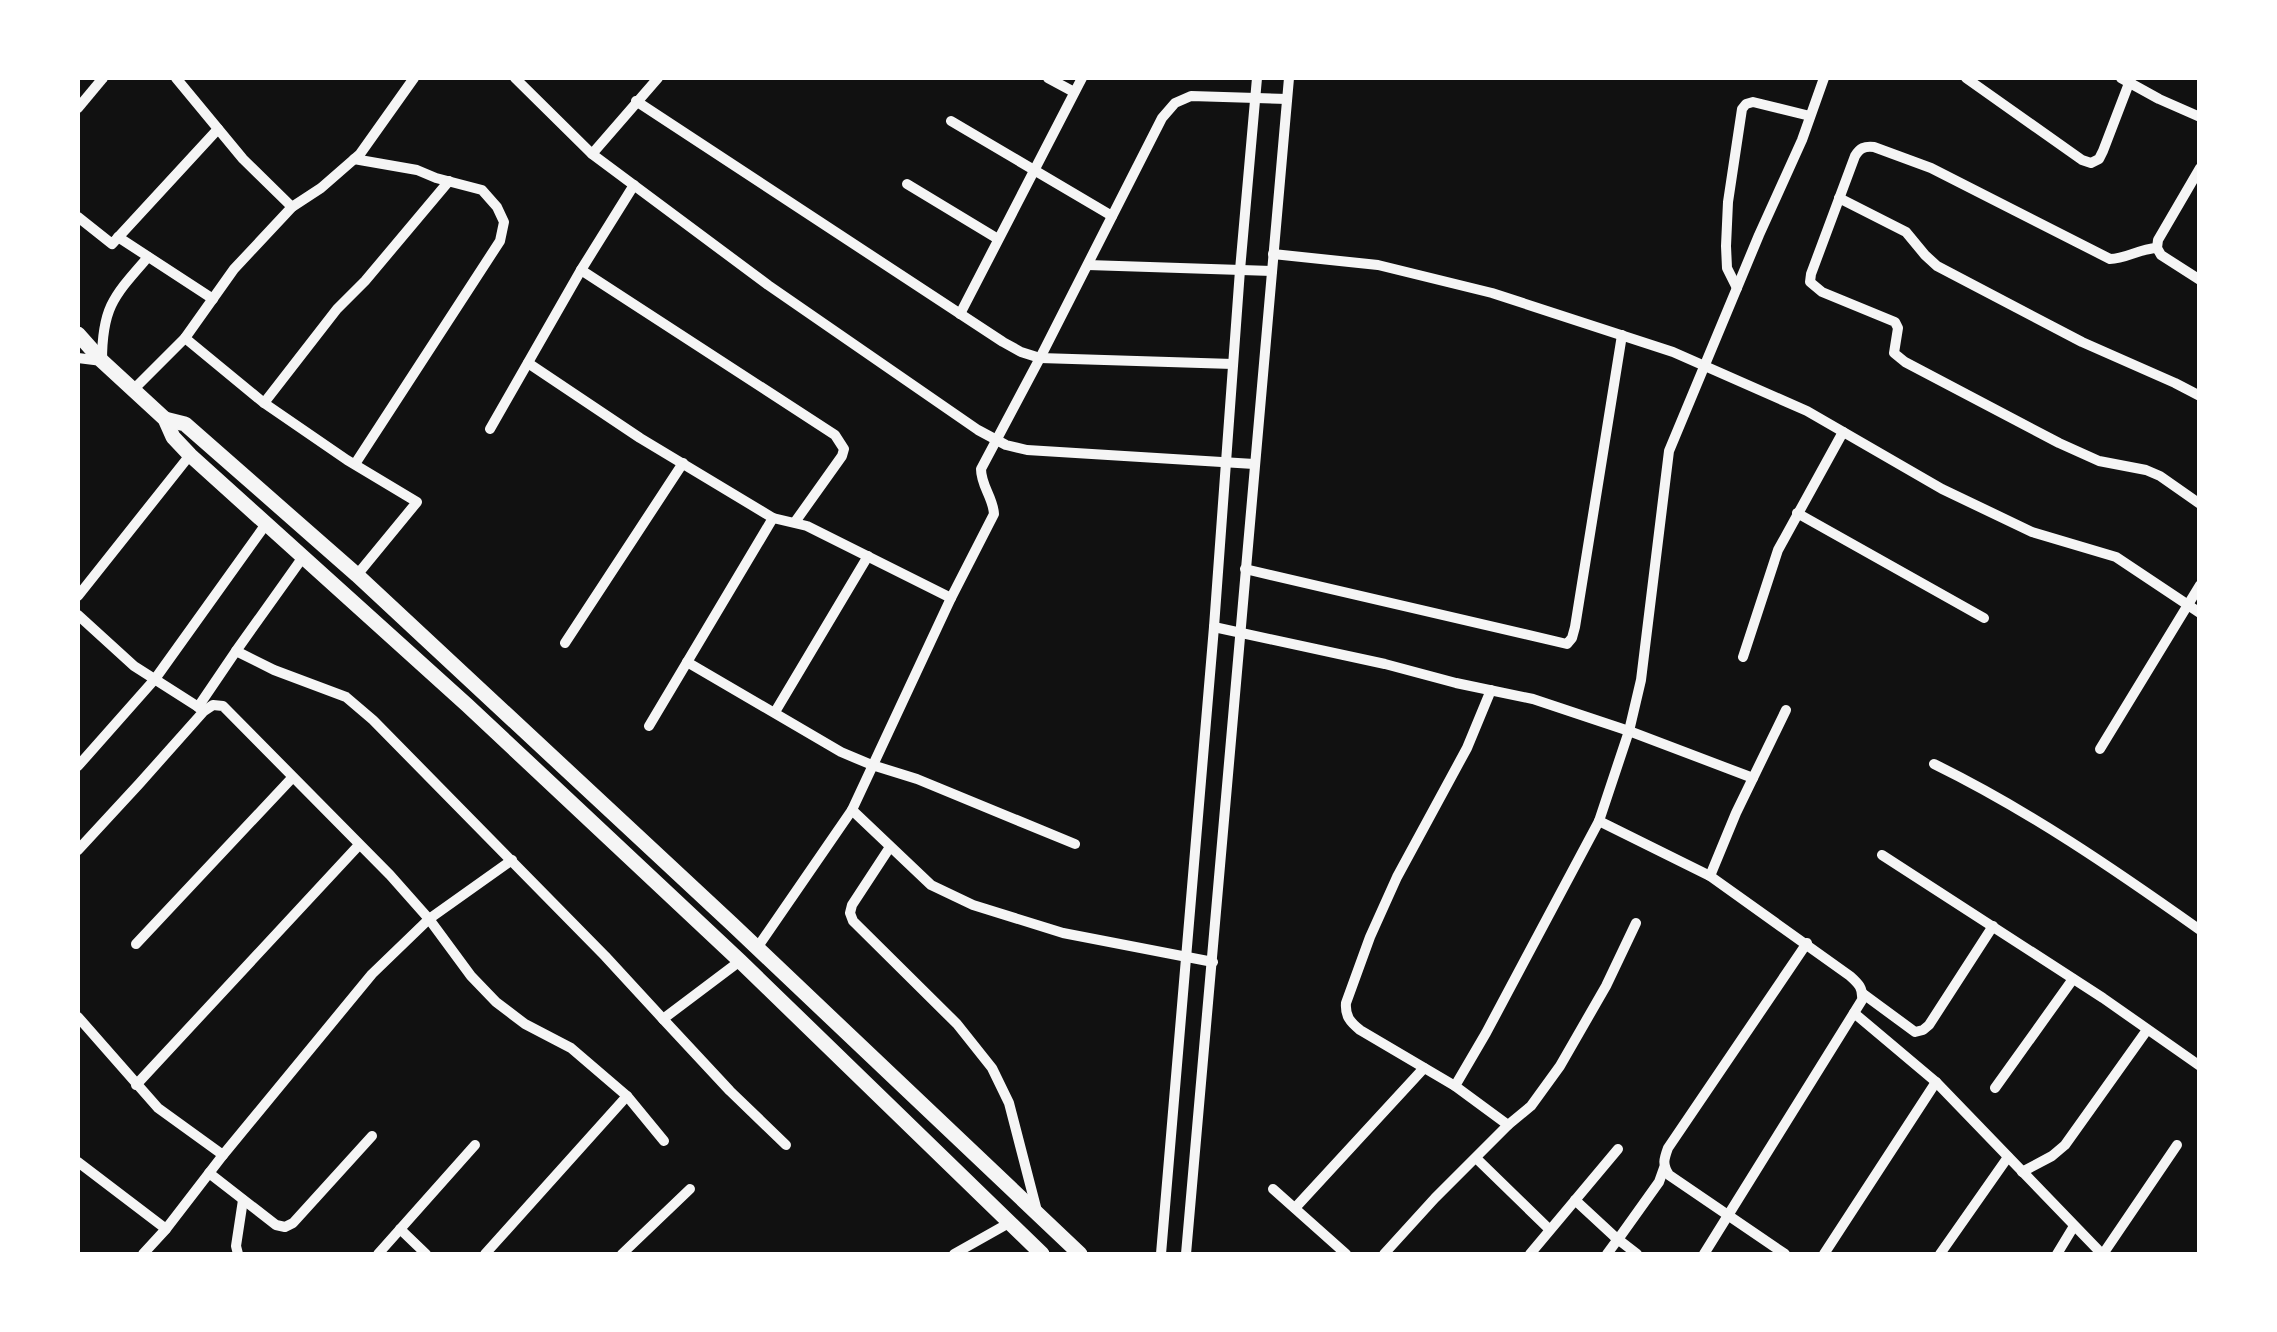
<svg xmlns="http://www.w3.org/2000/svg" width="2277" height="1332" viewBox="0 0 2277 1332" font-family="'Source Sans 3',sans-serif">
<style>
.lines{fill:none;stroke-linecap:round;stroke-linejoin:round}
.minor{stroke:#f5f5f5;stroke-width:10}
.trunk{stroke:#f5f5f5;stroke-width:15}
</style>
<rect width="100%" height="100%" fill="#111"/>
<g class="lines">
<g class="minor">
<path d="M176,78L243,159L292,207"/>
<path d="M515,78L592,154L658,78"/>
<path d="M1048,78L1074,92"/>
<path d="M1966,78L2082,160L2091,163L2099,159L2103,151L2131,78"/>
<path d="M2121,78L2159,99L2200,117"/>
<path d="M636,101L1003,342L1021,352L1040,358L1233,364"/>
<path d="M78,108L103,78"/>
<path d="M951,121L1112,216"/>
<path d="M592,154L768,285L978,430L1006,445L1027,450L1254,464"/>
<path d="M354,159L417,170L436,178L482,190L497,207L504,222L500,241L355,464"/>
<path d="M2200,168L2158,240L2157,248L2161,255L2200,280"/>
<path d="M907,184L998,239"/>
<path d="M1839,198L1906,232L1925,255L1937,266L2082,342L2175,383L2200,396"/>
<path d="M78,217L112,244L218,129"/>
<path d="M118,237L213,299"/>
<path d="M2157,248C2138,249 2126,259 2110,259L1931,168L1874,147C1864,146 1860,148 1855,156L1811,274L1810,282L1822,292L1895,322L1898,328L1894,353L1905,362L2059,443L2099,461L2146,470L2160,476L2200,504"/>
<path d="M1273,254L1378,265L1492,293L1673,352L1807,411L1942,489L2032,532L2116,557L2200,613"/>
<path d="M1088,265L1272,271"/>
<path d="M581,270L835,435L844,449L842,456L795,522"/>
<path d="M1737,288L1727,268L1726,246L1728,202L1742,109L1746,104L1753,102L1810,116"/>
<path d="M960,314L1082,78"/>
<path d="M185,338L264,403L347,460L417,502L357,575"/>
<path d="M78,358L102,361C102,307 114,296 148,257"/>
<path d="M528,363L640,438L773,518L807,526L951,598"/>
<path d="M133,390L185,338L234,269L292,207L321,188L360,154L414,78"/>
<path d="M264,403L337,309L365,281L449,181"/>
<path d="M490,429L581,270L634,185"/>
<path d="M1797,513L1984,618"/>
<path d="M1245,569L1567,644L1572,638L1575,627L1622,335"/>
<path d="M78,596L190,455"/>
<path d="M78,615L134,666L203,710"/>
<path d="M1214,627L1385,664L1456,683L1533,699L1629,731L1753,778"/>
<path d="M565,643L683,463"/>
<path d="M236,651L274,670L346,697L373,720L605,956L663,1019L740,961"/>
<path d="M1743,657L1778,550L1843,432"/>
<path d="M687,662L841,752L872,765L917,779L1075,844"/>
<path d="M198,707L236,651L303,557"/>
<path d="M775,712L868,556"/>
<path d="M649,726L773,518"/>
<path d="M2100,749L2200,585"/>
<path d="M1934,764C2028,810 2114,869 2200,930"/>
<path d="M78,766L155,679L266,524"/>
<path d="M852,810L931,885L973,905L1063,933L1213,962"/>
<path d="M1599,821L1710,876L1850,976C1859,984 1863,988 1862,1000L1704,1254"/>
<path d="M890,847L852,905L850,913L853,921L957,1024L992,1068L1009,1103L1037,1211"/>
<path d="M78,850L139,784L204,711L213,705L223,706L390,875L429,919L471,976L496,1002L525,1024L571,1048L627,1096L664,1141"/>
<path d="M1882,855L2103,998L2200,1066"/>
<path d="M1710,876L1736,813L1786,710"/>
<path d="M1636,923L1606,986L1560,1066L1531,1106L1508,1125L1455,1086L1486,1033L1599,821L1629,731L1641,680L1669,451L1759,235L1802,140L1824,78"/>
<path d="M136,944L292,778"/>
<path d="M757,948L852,810L951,598L994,514C993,497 981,486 981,469L1040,358L1162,118L1175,103L1191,96L1287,99"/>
<path d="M1862,993L1915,1032L1923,1030L1929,1025L1993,926"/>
<path d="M1854,1013L1936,1082L2102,1254"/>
<path d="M78,1017L158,1108L223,1155L372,974L429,919L512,860"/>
<path d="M663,1019L730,1091L786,1145"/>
<path d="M136,1085L359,845"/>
<path d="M1455,1086L1360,1030C1350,1022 1345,1016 1346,1003L1370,937L1397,877L1467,748L1491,690"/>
<path d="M1995,1088L2073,979"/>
<path d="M1476,1158L1549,1229"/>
<path d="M78,1162L166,1229"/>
<path d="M2022,1172L2052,1156L2065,1145L2147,1030"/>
<path d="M209,1173L276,1225L285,1227L293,1223L372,1136"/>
<path d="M1273,1189L1346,1254"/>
<path d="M1575,1200L1615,1237L1637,1254"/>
<path d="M1295,1208L1424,1068"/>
<path d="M400,1229L426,1254"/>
<path d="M1615,1237L1619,1238L1659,1182L1664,1168"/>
<path d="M143,1254L166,1229L223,1155"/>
<path d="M238,1254L236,1246L243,1200"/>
<path d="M378,1254L475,1145"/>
<path d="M485,1254L627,1096"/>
<path d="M622,1254L690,1189"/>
<path d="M954,1254L1009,1223"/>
<path d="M1161,1254L1214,627L1240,270L1257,78"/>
<path d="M1186,1254L1289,78"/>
<path d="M1384,1254L1435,1198L1508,1125"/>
<path d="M1530,1254L1618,1149"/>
<path d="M1607,1254L1618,1239"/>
<path d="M1785,1254L1669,1175C1662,1164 1664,1159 1668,1148L1807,943"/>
<path d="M1824,1254L1936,1082"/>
<path d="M1940,1254L2008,1157"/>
<path d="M2057,1254L2074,1226"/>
<path d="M2103,1254L2177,1145"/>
</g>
<g class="trunk">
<path d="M78,334L102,361L165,419L173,437L190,455L467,705L740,961L1042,1254"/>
<path d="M165,419L185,424L357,575L732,924L1080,1254"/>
</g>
</g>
<rect width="2277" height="1332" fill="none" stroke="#ffffff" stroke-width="160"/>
</svg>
